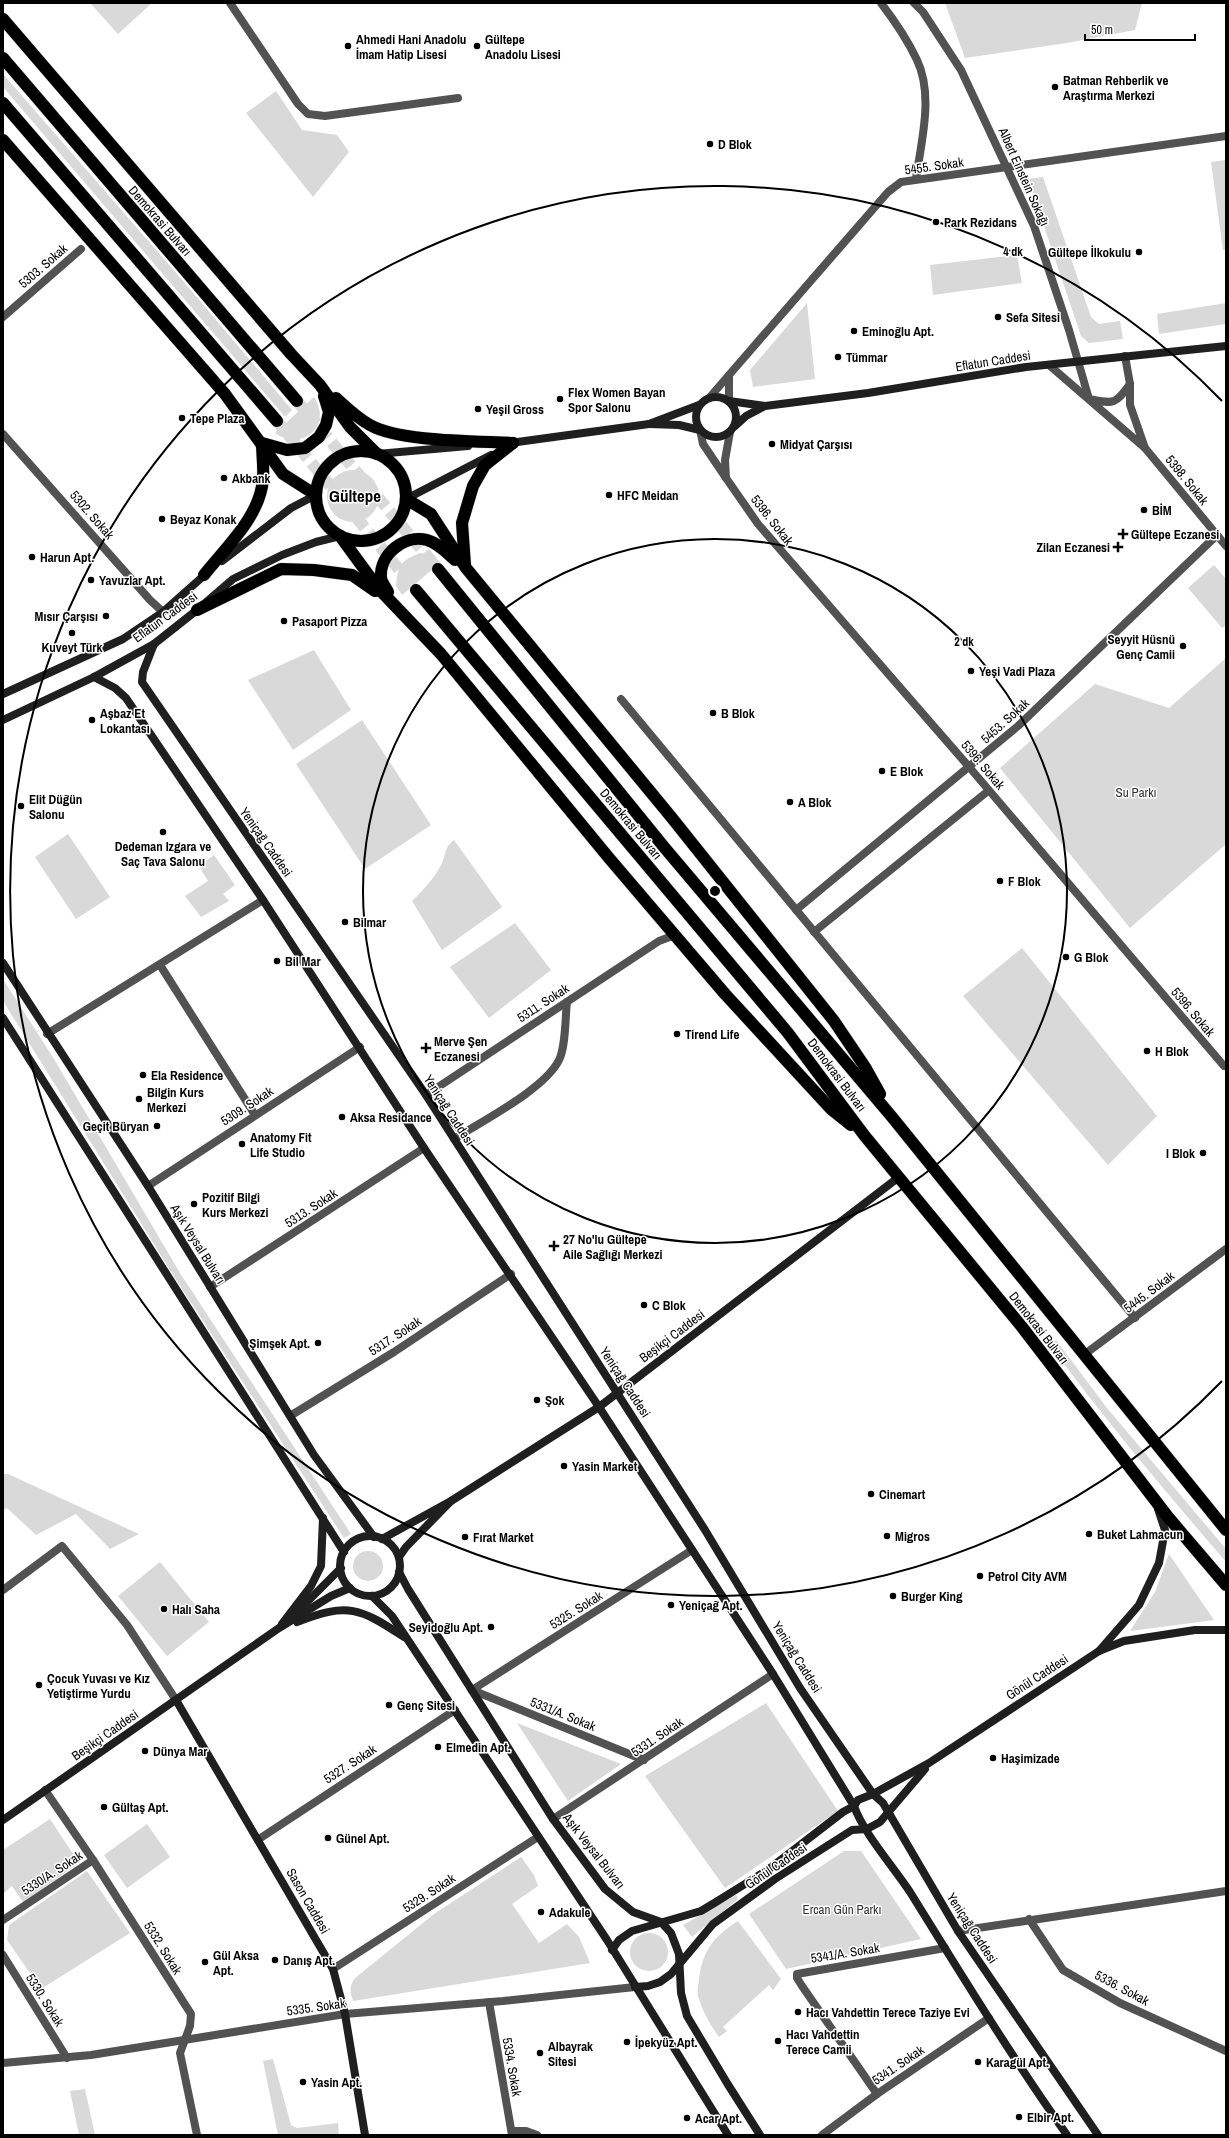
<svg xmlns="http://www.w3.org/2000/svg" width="1229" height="2138" viewBox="0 0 1229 2138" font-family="'Archivo Narrow',sans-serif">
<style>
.green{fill:#d9d9d9}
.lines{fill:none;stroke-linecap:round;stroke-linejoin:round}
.highway-tunnel{stroke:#d9d9d9;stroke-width:12;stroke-dasharray:12 6;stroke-linecap:butt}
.highway-casing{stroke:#dbdbdb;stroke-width:13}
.street{stroke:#525252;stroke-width:8}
.secondary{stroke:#1f1f1f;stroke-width:8}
.highway{stroke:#000;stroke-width:12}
.ring{fill:none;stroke:#000;stroke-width:2}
.poi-dot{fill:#000;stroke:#fff;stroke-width:1.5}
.labels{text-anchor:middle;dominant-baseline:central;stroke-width:3;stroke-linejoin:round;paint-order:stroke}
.poi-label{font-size:13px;font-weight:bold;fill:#000;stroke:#fff;text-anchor:start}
.street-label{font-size:13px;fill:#000;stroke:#fff}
.park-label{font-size:13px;fill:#303030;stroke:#fff}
.district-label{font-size:17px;font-weight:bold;fill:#000;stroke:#fff}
.centre{fill:#000;stroke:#fff;stroke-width:2}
.ring-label{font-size:12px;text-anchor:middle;font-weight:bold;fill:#000;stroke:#fff;stroke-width:3;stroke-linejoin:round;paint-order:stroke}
</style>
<rect width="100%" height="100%" fill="#fff"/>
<g class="green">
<path d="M90,3H152L118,34Z"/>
<path d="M945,3H1142L1135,30L1067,43L965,58Z"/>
<path d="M3,74L184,282L292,410L285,417L3,87Z"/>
<path d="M276,91L302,130L337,135L349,152L313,197L246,113Z"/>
<path d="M1226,160V250H1223L1211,162Z"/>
<path d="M1043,177L1091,317L1099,324L1120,321L1123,339L1089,343L1081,336L1028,179Z"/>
<path d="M1017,255L1022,283L933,295L930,265Z"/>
<path d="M807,303L815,379L753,387L750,370Z"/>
<path d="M1226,303V324L1159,334L1157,314Z"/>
<path d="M314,397C333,426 302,452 275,433Z"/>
<circle cx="353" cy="496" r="26"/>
<path d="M420,553L432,556L441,562L402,595L396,586C398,565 400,561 420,553Z"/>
<path d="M1214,565L1226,579V625L1222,628L1188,588Z"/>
<path d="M314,650L351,710L293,750L248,680Z"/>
<path d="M1226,658V844L1130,928L1000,768L1095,684L1169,708Z"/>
<path d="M362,720L431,825L365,869L296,764Z"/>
<path d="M68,834L110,897L76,919L35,857Z"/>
<path d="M454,840L502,907L442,950L412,901C423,890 433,880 440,867C447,856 443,848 454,840Z"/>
<path d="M214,855L235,885L223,894L229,901L201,917L185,896L208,881L199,866Z"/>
<path d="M515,923L551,970L489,1018L450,967Z"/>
<path d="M1022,948L1157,1116L1108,1165L963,996Z"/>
<path d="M3,979L54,1059L180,1273L351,1534L344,1538L175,1278L3,1001Z"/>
<path d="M1056,1340L1107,1408L1226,1549V1562C1165,1491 1105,1420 1050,1345Z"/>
<path d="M3,1474H8L139,1534L110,1549L76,1514L36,1535L7,1508L3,1510Z"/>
<circle cx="368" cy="1566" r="15"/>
<path d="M1169,1554L1214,1620L1130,1631L1155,1592Z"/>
<path d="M160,1562L209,1622L167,1656L118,1596Z"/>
<path d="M766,1703L838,1811L725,1888L645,1776Z"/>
<path d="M517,1723L621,1764L568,1801Z"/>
<path d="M50,1819L79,1863L23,1902L12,1886L3,1894V1850Z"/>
<path d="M147,1824L170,1857L127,1888L104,1855Z"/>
<path d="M844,1851H861L921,1939L786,1969L749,1914Z"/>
<path d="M521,1857L534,1875L538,1886L512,1904L539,1943L567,1924L579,1937L590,1963L353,2001C350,1991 349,1986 355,1978L434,1914Z"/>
<path d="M87,1871L130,1933L41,1989L7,1940L9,1925Z"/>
<path d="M736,1895L738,1899L692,1937L683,1925Z"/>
<path d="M738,1921L781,1979L773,1990L769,1985L723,2027L727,2031L719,2037C710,2025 702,2010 698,1996C697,1991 698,1985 699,1980C702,1951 714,1936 738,1921Z"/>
<circle cx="649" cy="1952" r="19"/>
<path d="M273,2059L291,2125L297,2128L338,2123L339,2135H278L263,2061Z"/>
<path d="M85,2089L95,2135H79L70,2091Z"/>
</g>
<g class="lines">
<g class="highway-tunnel">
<path d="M297,401L438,569"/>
<path d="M277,421L416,590"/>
</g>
<defs>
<g id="highway">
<path d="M3,19L291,354L320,385L350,427L377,454"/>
<path d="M3,58L297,401"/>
<path d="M3,103L277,421"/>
<path d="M3,140L225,394L283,474L316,495"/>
<path d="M336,398C347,408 357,418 370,425C400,442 476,441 513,443"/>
<circle cx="361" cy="496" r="45"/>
<path d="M406,499L431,514L466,568L672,818L834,1021L865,1067L880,1094"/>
<path d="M340,536L378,588L441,654L609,858L725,994L831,1109L851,1125"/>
<path d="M465,565L462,523L473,486L485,465L513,443"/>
<path d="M438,569L664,847L892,1117L1226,1530"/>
<path d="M204,575C226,547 259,518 263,480C264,468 262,455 262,443L287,450L305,448L319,437L326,425L329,412L324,396"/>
<path d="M416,590L788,1033L864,1135L1022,1327L1168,1517L1226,1585"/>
<path d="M388,592C386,588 382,583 381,578C379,554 405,534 427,540C438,543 447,553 455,560"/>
<path d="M197,610L281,569L314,570L352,575L375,591"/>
</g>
</defs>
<use href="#highway" class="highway-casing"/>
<g class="street">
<path d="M230,3L298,104L308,114L325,116L458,98"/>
<path d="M881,3C894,20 908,41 917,60C934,96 921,142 916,179"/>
<path d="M914,3L923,12L961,70L1034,226L1069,330L1089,399C1114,404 1115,405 1130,384"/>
<path d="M3,317L81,249"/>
<path d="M1049,365L1145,448L1130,405V384L1125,356"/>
<path d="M729,375L888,192L901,182L1226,136"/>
<path d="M710,397L729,375V401"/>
<path d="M700,430L703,444L726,478L725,460L730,432"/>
<path d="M3,434L150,600L163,612"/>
<path d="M1145,448L1226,546"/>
<path d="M726,478L758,524L970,768L1224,1066"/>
<path d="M621,699L1135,1318"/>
<path d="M796,910L1018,726L1217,535"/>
<path d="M814,932L988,791"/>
<path d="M160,965L255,1115"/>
<path d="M47,1034L263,900"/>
<path d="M426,1095L659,941L675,935"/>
<path d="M454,1139C482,1121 545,1089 559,1060C566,1046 565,1018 567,1002"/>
<path d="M148,1186L360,1047"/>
<path d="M210,1287L424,1148"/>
<path d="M1085,1354L1226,1249"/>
<path d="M290,1416L394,1352L511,1274"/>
<path d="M3,1590L62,1546L127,1625L176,1700"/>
<path d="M472,1690L692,1550"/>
<path d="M472,1690L644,1760"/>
<path d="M45,1790L93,1860L191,2014L190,2026L180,2053L197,2135"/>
<path d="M553,1819L773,1674"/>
<path d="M259,1839L455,1710"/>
<path d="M1029,1919L1063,1970L1120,2003L1226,2051"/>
<path d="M3,1920L93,1860"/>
<path d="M958,1931L1226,1891"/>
<path d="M3,1955L67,2058"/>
<path d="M333,1969L538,1837"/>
<path d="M489,2002L512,2135"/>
<path d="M3,2063L91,2055L345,2014L503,2001L635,1987"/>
<path d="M877,2094L802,1986L797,1978V1974L945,1948"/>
<path d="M512,2131H526L537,2135"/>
<path d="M822,2135L877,2094L989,2018"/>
</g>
<g class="secondary">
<circle cx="716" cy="417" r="20"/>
<path d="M729,401L765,406L746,416L735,426"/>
<path d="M699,405L649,424L679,425L700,430"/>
<path d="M765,406L868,393L1026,367L1226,346"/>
<path d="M510,443L649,424"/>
<path d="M377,454L468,446"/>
<path d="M406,499L491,455"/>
<path d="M222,561L291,508L316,495"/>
<path d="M154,644L143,672L142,682L426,1095L705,1530L800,1688L873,1794L883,1803L958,1931L1098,2135"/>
<path d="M94,677L115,688L126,698L263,900L424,1148L599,1407L773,1674L854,1806C864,1834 893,1866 910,1892C961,1974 1011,2056 1067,2135"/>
<path d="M3,694L123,639L163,612L208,572"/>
<path d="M3,720L94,677L154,644L197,610L233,579L282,555L316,542L340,536"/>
<path d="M3,963L148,1186L314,1455L374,1537"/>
<path d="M3,1018L344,1552"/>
<path d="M451,1501L599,1407L899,1177"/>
<path d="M1158,1509L1165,1530L1159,1563L1139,1605L1099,1651L1124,1641L1195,1630H1226"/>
<circle cx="370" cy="1566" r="30"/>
<path d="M382,1539L451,1501L406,1547L399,1557"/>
<path d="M399,1572L408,1589L553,1819L605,1889L633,1912L661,1922L671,1933L679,1954L681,1993L687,2016L727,2083L760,2135"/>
<path d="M372,1596L392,1616L607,1940L728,2135"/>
<path d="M296,1613L341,1568"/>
<path d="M297,1622C348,1602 360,1608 404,1637"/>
<path d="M282,1624L311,1586L321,1566L323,1518"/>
<path d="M176,1700L333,1969L345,2014L365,2135"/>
<path d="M3,1820L279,1628L331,1596L350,1588"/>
<path d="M612,1950L619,1940L632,1931L701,1911L716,1902L769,1869L843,1812L854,1806L858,1800L873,1794L929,1763L1099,1651"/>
<path d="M635,1987L648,1986L660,1982L671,1974L713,1924L775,1879L852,1830L867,1829L880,1822L925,1769"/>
</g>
<use href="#highway" class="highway"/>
</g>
<g class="ring">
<circle cx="715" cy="891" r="352"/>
<path d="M1222 1381A705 705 0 1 1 1222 401"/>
</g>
<g class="poi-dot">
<circle cx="348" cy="46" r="4"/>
<circle cx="477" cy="46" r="4"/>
<circle cx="1055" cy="87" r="4"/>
<circle cx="710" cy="144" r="4"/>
<circle cx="936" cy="222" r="4"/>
<circle cx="1139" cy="252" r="4"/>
<circle cx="998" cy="317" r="4"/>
<circle cx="854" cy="331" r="4"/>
<circle cx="838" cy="357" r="4"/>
<circle cx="560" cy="399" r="4"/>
<circle cx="478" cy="409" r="4"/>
<circle cx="182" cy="418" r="4"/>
<circle cx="772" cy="444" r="4"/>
<circle cx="224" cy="478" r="4"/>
<circle cx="609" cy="495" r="4"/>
<circle cx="1144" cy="510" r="4"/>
<circle cx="162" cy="519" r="4"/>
<path d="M1121 528h4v4h4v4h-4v4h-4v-4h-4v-4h4z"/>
<path d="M1116 541h4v4h4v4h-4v4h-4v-4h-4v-4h4z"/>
<circle cx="32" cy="557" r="4"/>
<circle cx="91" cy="580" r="4"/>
<circle cx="106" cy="616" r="4"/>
<circle cx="284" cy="621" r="4"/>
<circle cx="72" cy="633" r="4"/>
<circle cx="1183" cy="646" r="4"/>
<circle cx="971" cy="671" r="4"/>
<circle cx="713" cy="713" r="4"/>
<circle cx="92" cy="720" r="4"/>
<circle cx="882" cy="771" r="4"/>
<circle cx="790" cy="802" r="4"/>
<circle cx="21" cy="806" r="4"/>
<circle cx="163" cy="832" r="4"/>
<circle cx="1000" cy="881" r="4"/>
<circle cx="345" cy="922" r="4"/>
<circle cx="1066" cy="957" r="4"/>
<circle cx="277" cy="961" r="4"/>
<circle cx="677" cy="1034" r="4"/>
<path d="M424 1042h4v4h4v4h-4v4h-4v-4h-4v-4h4z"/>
<circle cx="1147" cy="1051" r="4"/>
<circle cx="143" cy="1075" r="4"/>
<circle cx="139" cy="1099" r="4"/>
<circle cx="342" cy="1117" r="4"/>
<circle cx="157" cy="1126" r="4"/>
<circle cx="242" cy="1144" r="4"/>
<circle cx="1203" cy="1153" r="4"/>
<circle cx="194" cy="1204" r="4"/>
<path d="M552 1240h4v4h4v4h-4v4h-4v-4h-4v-4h4z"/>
<circle cx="644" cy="1305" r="4"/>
<circle cx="318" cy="1343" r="4"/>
<circle cx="537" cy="1400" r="4"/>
<circle cx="564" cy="1466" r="4"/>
<circle cx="871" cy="1494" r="4"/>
<circle cx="1089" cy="1534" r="4"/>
<circle cx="887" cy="1536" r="4"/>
<circle cx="465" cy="1537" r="4"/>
<circle cx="980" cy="1576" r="4"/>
<circle cx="893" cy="1596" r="4"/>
<circle cx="671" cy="1605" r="4"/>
<circle cx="164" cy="1609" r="4"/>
<circle cx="491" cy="1627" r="4"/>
<circle cx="39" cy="1685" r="4"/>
<circle cx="389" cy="1705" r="4"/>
<circle cx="438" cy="1747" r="4"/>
<circle cx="145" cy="1751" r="4"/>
<circle cx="993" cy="1758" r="4"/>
<circle cx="104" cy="1807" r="4"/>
<circle cx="328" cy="1838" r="4"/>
<circle cx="541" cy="1912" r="4"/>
<circle cx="275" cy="1960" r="4"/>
<circle cx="205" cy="1962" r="4"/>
<circle cx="798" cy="2012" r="4"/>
<circle cx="778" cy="2041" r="4"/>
<circle cx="627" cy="2042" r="4"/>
<circle cx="540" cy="2053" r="4"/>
<circle cx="978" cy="2062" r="4"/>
<circle cx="303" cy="2082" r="4"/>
<circle cx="1019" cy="2117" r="4"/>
<circle cx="687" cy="2118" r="4"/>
</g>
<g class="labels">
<g class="poi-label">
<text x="356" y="39">Ahmedi Hani Anadolu<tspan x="356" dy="15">İmam Hatip Lisesi</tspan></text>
<text x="485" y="39">Gültepe<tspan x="485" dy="15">Anadolu Lisesi</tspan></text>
<text x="1063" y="80">Batman Rehberlik ve<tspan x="1063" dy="15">Araştırma Merkezi</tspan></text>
<text x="718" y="144">D Blok</text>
<text x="944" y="222">Park Rezidans</text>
<text x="1131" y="252" text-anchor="end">Gültepe İlkokulu</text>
<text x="1006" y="317">Sefa Sitesi</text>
<text x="862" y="331">Eminoğlu Apt.</text>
<text x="846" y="357">Tümmar</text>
<text x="568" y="392">Flex Women Bayan<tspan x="568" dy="15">Spor Salonu</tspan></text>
<text x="486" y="409">Yeşil Gross</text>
<text x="190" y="418">Tepe Plaza</text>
<text x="780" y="444">Midyat Çarşısı</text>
<text x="232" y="478">Akbank</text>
<text x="617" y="495">HFC Meidan</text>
<text x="1152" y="510">BİM</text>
<text x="170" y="519">Beyaz Konak</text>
<text x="1131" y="534">Gültepe Eczanesi</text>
<text x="1110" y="547" text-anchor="end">Zilan Eczanesi</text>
<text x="40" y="557">Harun Apt.</text>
<text x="99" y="580">Yavuzlar Apt.</text>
<text x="98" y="616" text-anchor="end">Mısır Çarşısı</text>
<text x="292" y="621">Pasaport Pizza</text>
<text x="1175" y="639" text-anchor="end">Seyyit Hüsnü<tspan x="1175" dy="15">Genç Camii</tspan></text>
<text x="72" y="647" text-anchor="middle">Kuveyt Türk</text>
<text x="979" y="671">Yeşi Vadi Plaza</text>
<text x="100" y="713">Aşbaz Et<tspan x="100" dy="15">Lokantası</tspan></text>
<text x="721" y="713">B Blok</text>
<text x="890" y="771">E Blok</text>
<text x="29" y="799">Elit Düğün<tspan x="29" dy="15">Salonu</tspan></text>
<text x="798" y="802">A Blok</text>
<text x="163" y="846" text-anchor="middle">Dedeman Izgara ve<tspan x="163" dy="15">Saç Tava Salonu</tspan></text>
<text x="1008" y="881">F Blok</text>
<text x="353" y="922">Bilmar</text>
<text x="1074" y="957">G Blok</text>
<text x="285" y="961">Bil Mar</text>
<text x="685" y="1034">Tirend Life</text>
<text x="434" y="1041">Merve Şen<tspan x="434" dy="15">Eczanesi</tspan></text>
<text x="1155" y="1051">H Blok</text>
<text x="151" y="1075">Ela Residence</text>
<text x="147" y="1092">Bilgin Kurs<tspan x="147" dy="15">Merkezi</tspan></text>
<text x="350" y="1117">Aksa Residance</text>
<text x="149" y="1126" text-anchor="end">Geçit Büryan</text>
<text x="250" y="1137">Anatomy Fit<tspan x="250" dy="15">Life Studio</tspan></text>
<text x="1195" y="1153" text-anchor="end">I Blok</text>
<text x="202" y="1197">Pozitif Bilgi<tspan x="202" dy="15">Kurs Merkezi</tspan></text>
<text x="563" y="1239">27 No'lu Gültepe<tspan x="563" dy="15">Aile Sağlığı Merkezi</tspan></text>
<text x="652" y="1305">C Blok</text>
<text x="310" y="1343" text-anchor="end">Şimşek Apt.</text>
<text x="545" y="1400">Şok</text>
<text x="572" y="1466">Yasin Market</text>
<text x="879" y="1494">Cinemart</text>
<text x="1097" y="1534">Buket Lahmacun</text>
<text x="895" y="1536">Migros</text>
<text x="473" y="1537">Fırat Market</text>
<text x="988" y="1576">Petrol City AVM</text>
<text x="901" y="1596">Burger King</text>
<text x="679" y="1605">Yeniçağ Apt.</text>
<text x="172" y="1609">Halı Saha</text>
<text x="483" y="1627" text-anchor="end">Seyidoğlu Apt.</text>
<text x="47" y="1678">Çocuk Yuvası ve Kız<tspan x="47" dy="15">Yetiştirme Yurdu</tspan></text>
<text x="397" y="1705">Genç Sitesi</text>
<text x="446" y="1747">Elmedin Apt.</text>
<text x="153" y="1751">Dünya Mar</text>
<text x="1001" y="1758">Haşimizade</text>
<text x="112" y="1807">Gültaş Apt.</text>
<text x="336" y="1838">Günel Apt.</text>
<text x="549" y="1912">Adakule</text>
<text x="213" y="1955">Gül Aksa<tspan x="213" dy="15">Apt.</tspan></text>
<text x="283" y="1960">Danış Apt.</text>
<text x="806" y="2012">Hacı Vahdettin Terece Taziye Evi</text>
<text x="786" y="2034">Hacı Vahdettin<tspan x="786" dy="15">Terece Camii</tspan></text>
<text x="635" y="2042">İpekyüz Apt.</text>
<text x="548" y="2046">Albayrak<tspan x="548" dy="15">Sitesi</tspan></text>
<text x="986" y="2062">Karagül Apt.</text>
<text x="311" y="2082">Yasin Apt.</text>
<text x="1027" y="2117">Elbir Apt.</text>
<text x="695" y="2118">Acar Apt.</text>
</g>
<g class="street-label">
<text transform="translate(934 166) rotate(-8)">5455. Sokak</text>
<text transform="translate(1024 177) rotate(66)">Albert Einstein Sokağı</text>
<text transform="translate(160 221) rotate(49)">Demokrasi Bulvarı</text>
<text transform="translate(43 266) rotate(-41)">5303. Sokak</text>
<text transform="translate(993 361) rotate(-9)">Eflatun Caddesi</text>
<text transform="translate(1187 480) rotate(51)">5398. Sokak</text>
<text transform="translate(92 515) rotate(49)">5302. Sokak</text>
<text transform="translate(772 520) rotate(52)">5396. Sokak</text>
<text transform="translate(165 617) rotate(-36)">Eflatun Caddesi</text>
<text transform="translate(1005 721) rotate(-42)">5453. Sokak</text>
<text transform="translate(983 765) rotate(50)">5396. Sokak</text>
<text transform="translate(631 824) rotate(50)">Demokrasi Bulvarı</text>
<text transform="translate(266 842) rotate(55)">Yeniçağ Caddesi</text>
<text transform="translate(543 1003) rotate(-33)">5311. Sokak</text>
<text transform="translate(1193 1012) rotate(50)">5396. Sokak</text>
<text transform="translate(837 1075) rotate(53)">Demokrasi Bulvarı</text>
<text transform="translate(247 1106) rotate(-33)">5309. Sokak</text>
<text transform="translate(449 1110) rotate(57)">Yeniçağ Caddesi</text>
<text transform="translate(311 1208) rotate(-33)">5313. Sokak</text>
<text transform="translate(198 1244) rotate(58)">Aşık Veysal Bulvarı</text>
<text transform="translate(1149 1292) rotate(-37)">5445. Sokak</text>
<text transform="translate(1039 1328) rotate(52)">Demokrasi Bulvarı</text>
<text transform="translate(395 1336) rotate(-33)">5317. Sokak</text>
<text transform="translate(672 1336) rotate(-37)">Beşikçi Caddesi</text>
<text transform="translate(625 1382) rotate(57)">Yeniçağ Caddesi</text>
<text transform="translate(576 1610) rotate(-32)">5325. Sokak</text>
<text transform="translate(797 1657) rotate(58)">Yeniçağ Caddesi</text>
<text transform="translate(1037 1677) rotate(-33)">Gönül Caddesi</text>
<text transform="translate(563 1714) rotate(22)">5331/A. Sokak</text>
<text transform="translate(105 1735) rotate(-35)">Beşikçi Caddesi</text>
<text transform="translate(657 1737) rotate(-34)">5331. Sokak</text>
<text transform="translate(350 1764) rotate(-33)">5327. Sokak</text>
<text transform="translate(594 1851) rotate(52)">Aşık Veysal Bulvarı</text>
<text transform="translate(776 1866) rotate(-34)">Gönül Caddesi</text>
<text transform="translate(52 1873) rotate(-33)">5330/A. Sokak</text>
<text transform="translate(429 1893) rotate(-33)">5329. Sokak</text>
<text transform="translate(308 1901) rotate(60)">Sason Caddesi</text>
<text transform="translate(972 1928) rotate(57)">Yeniçağ Caddesi</text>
<text transform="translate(163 1948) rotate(58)">5332. Sokak</text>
<text transform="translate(845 1953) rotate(-9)">5341/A. Sokak</text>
<text transform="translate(1122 1988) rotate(28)">5336. Sokak</text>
<text transform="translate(45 2000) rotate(58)">5330. Sokak</text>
<text transform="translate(316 2007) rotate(-8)">5335. Sokak</text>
<text transform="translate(898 2065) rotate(-34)">5341. Sokak</text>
<text transform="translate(512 2067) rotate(80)">5334. Sokak</text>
</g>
<g class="park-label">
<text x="1136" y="792">Su Parkı</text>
<text x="842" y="1909">Ercan Gün Parkı</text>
</g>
<g class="district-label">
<text x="355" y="495">Gültepe</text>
</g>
</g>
<circle cx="715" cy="891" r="6" class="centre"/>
<g class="ring-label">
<text x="1013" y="256">4 dk</text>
<text x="964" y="646">2 dk</text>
</g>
<rect width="1229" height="2138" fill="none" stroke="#000000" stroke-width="8"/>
<path d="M1085 34v6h110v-6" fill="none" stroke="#000000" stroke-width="2"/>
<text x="1091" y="34" font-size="12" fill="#000000" stroke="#ffffff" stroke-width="3" paint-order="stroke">50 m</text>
</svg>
